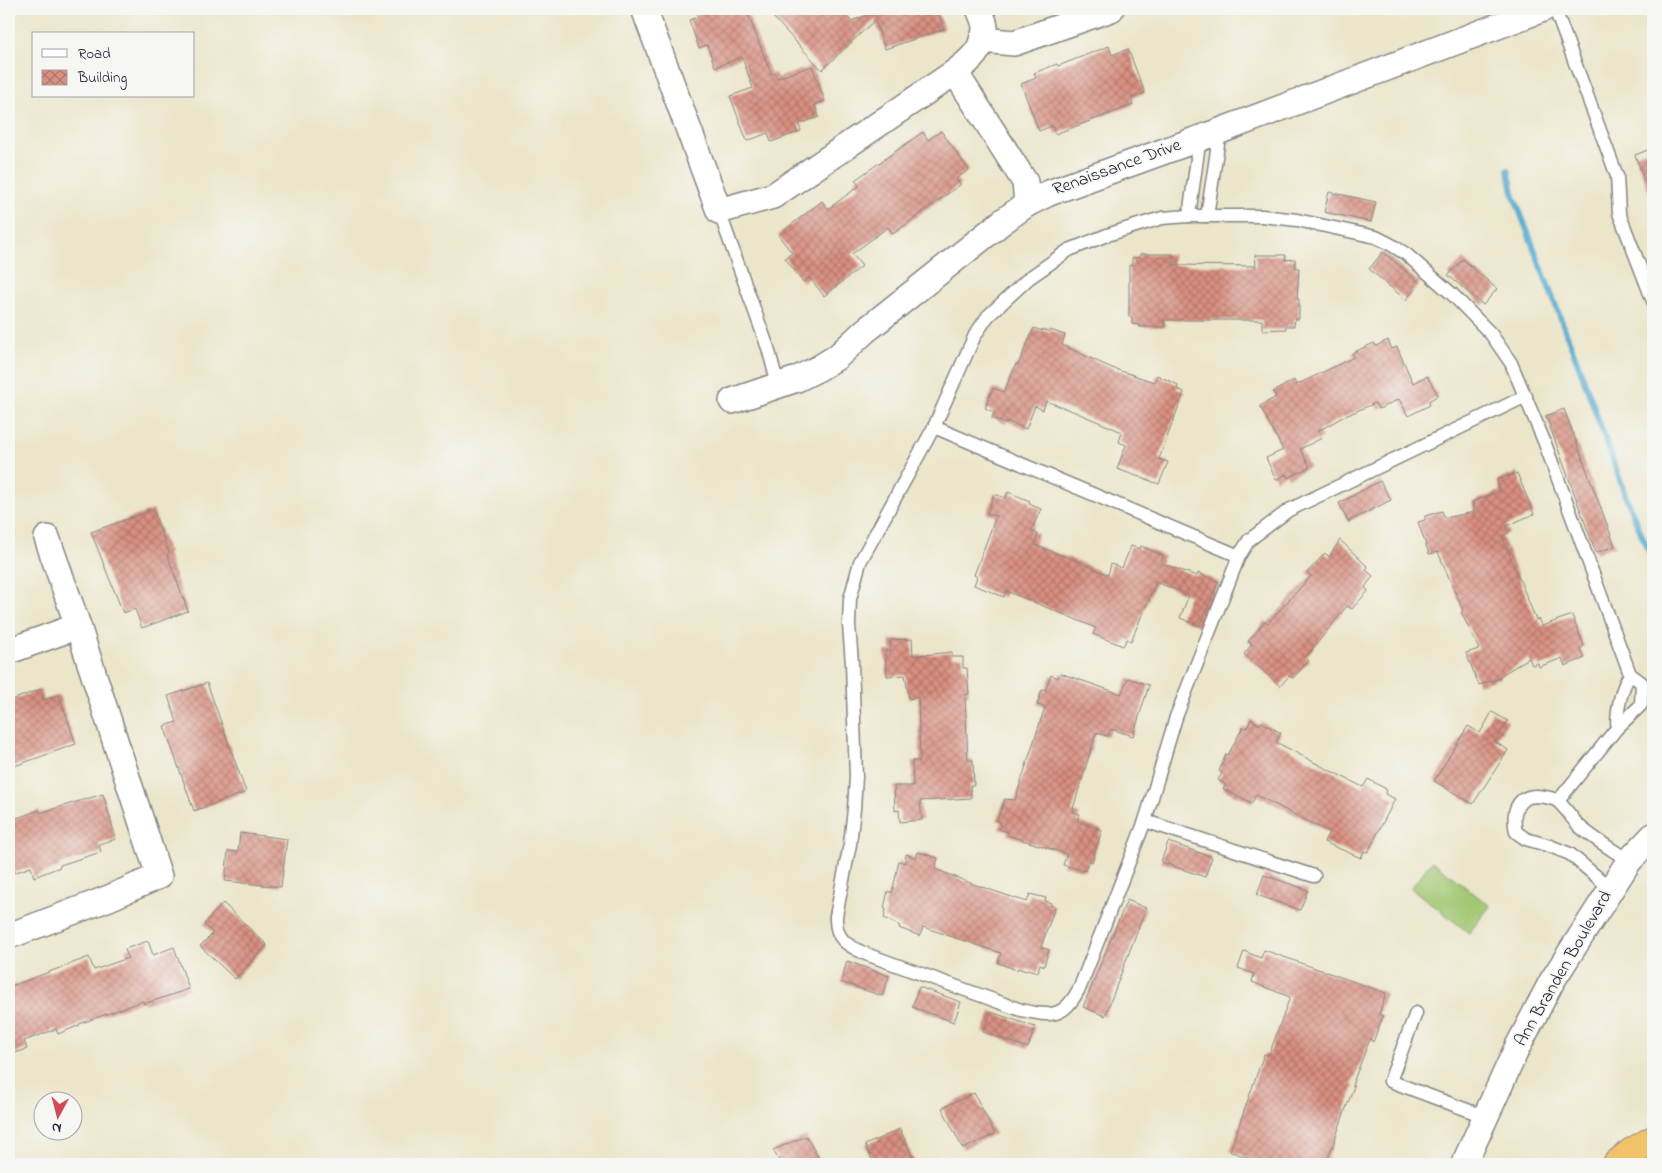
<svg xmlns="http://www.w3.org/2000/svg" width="1662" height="1173" viewBox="0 0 1662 1173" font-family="'Indie Flower',sans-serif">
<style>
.garden{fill:#a3c873;stroke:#627557}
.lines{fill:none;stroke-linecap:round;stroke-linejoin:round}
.stream{stroke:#50a7cd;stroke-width:6}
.building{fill:url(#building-cross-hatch)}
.service-casing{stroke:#868482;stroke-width:15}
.minor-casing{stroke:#868482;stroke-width:28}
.trunk-casing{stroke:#868482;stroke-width:30}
.service{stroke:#fff;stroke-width:12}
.minor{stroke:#fff;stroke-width:25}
.trunk{stroke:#f2c26a;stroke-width:28}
.labels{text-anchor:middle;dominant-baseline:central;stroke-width:4;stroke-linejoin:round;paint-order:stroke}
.street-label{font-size:18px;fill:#22223b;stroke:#f6f6f2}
</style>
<defs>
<pattern id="building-cross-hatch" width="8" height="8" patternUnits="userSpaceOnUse" patternTransform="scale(1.25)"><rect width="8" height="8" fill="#d99081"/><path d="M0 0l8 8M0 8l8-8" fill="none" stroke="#b0756b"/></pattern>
</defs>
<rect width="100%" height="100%" fill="#f6f6f2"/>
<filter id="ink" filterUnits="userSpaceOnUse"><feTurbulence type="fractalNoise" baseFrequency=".02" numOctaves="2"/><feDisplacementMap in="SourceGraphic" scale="10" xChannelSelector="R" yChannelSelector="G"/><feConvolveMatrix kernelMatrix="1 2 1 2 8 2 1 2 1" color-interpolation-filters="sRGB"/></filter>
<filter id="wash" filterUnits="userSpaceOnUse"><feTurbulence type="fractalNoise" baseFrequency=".0096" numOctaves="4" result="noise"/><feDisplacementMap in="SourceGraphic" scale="20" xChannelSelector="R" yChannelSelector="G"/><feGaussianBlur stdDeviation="1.12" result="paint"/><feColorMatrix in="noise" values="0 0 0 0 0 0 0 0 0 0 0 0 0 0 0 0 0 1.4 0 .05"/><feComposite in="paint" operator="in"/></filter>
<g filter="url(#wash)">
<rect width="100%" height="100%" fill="#ebe5c9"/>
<path class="garden" d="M1432,861L1490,906L1469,933L1411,888Z"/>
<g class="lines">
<path class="stream" d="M1508,170L1514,196L1583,377L1629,505L1653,561"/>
</g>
<g id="blocks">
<g class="building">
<path d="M695,9H746L771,74L775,73L777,78L812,66L825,101L815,105L819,117L799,124L801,131L771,142L768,133L747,141L730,96L753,88L742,57L715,67L707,45L699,48L689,20L698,17Z"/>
<path d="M781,9H840L851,21L885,9H937L944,29L885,49L875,20L822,70L773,17Z"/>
<path d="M1109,46L1112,55L1128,49L1145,93L1131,98L1133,105L1055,134L1052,126L1039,131L1021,84L1036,78L1034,73L1057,64L1058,66Z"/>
<path d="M941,131L969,170L956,179L961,184L893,234L888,227L852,254L862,266L824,296L809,277L803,282L785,258L792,253L778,235L822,201L828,209L859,186L855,180L923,132L928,140Z"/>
<path d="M1653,148V198H1651L1635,155Z"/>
<path d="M1329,192L1376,202L1371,222L1324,212Z"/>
<path d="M1383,252L1420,283L1406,300L1369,269Z"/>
<path d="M1140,254H1173V265L1256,266L1255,255H1286L1285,260L1295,259L1296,268H1299L1297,299H1299V319H1295L1294,326H1286V329L1262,330V320H1164L1165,327H1140V325L1132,324V317H1129V265H1132V258L1140,257Z"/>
<path d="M1463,259L1497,289L1483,305L1448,275Z"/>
<path d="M1034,328L1042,331V329L1050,332V330L1065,335L1062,345L1112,368L1154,382L1157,375L1178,385L1177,389L1184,392L1159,459L1168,462L1159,484L1117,469L1126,445L1119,442L1122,432L1075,412L1046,401L1043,410L1035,406L1026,429L1007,421L1006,424L992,418L994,412L985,408L993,388L1004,392L1016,364L1018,365Z"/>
<path d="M1388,340L1392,349L1397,347L1413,383L1427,376L1438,395L1429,401L1430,405L1408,416L1399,399L1379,409L1375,403L1341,418L1318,431L1322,438L1300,449L1310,467L1288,478L1286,474L1276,480L1266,458L1283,450L1260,406L1276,397L1273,392L1294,380L1296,385L1354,357L1352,353L1374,343L1376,346Z"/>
<path d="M1564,409L1615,546L1596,553L1546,416Z"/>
<path d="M1517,473L1534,514L1506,526L1509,533L1502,536L1536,620L1538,619L1542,626L1572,615L1584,646L1580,649L1585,658L1565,666L1562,658L1539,667L1538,663L1532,665L1529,658L1500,676V678L1479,685L1466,653L1479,649L1461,612L1463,611L1438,552L1429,554L1418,522L1425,520V516L1442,511L1445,518L1474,512L1472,502L1500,491L1497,480Z"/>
<path d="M1380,481L1391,500L1348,522L1339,503Z"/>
<path d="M1008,492L1030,501L1029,504L1041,509L1031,531L1038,534L1035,545L1082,563L1108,575L1111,564L1122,568L1131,546L1140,549L1141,546L1164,556L1160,563L1197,576L1198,573L1219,582L1199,626L1180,618L1189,595L1156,582L1131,641L1127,639L1123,646L1093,634L1096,628L1058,612L1006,591L1004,597L974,585L977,577L974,575L996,516L987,514L994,494L1006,498Z"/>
<path d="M153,510L169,553L167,554L188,611L142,628L135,609L123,613L91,532Z"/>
<path d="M1340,540L1368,567L1366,570L1373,576L1365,587L1368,591L1352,609L1347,606L1306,657L1309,661L1293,678L1289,676L1280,686L1244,654L1252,644L1248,641L1265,621L1268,623L1311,576L1307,573L1325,553L1329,557Z"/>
<path d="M912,639L913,656L952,652V657H963V668H967L968,682L969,694L965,695L968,760H973L974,785H970L971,798L920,801L922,820L900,822L899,810L895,811L894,786H913L912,761H920L918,697L909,699L905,675L887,676L885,651H891L890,640Z"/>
<path d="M1060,673L1121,694L1128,678L1149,685L1133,736L1111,729L1107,736L1096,733L1072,812L1080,814L1077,821L1102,830L1092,862L1088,861L1085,871L1063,865L1067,854L1007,835L1008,832L999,829L1001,822L997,820L1005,799L1015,800L1045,707L1037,705L1042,690L1045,691L1051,675L1058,678Z"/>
<path d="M207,683L246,792L194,811L164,726L177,722L168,696Z"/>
<path d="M41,689L44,700L59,695L76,744L9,768V701Z"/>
<path d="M1492,712L1508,721L1495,742L1508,750L1473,804L1434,781L1468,726L1480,733Z"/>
<path d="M1251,719L1259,725L1261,722L1281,733L1276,742L1323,767L1363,787L1368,779L1386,789L1385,794L1395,799L1368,852L1364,851L1361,858L1324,842L1329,832L1256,795L1252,803L1223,789L1226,785L1218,780L1222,773L1219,771L1226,754L1228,755L1243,727L1247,728Z"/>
<path d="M103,794L116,839L99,844L101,852L60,865V867L34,877L31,867L13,873L9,861V821L39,810L40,813Z"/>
<path d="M240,833L287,839L281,887L225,881L228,851L238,852Z"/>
<path d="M1168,842L1212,857L1205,877L1161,862Z"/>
<path d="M918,852L938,858L935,869L973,884L1027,902L1030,894L1046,898L1045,901L1051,903L1050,905L1055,907L1041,947L1049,950L1044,966L1040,964L1038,972L1027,969L1026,971L1018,968L1017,970L998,963L1001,953L923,927L920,936L899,928L900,926L884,918L886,909L884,908L888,891L892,893L899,861L905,863L906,854L916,858Z"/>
<path d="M1264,875L1308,890L1300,910L1257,895Z"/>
<path d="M1127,900L1146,908L1105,1016L1083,1007Z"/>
<path d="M223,903L267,945L235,979L200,946L213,933L204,924Z"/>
<path d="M148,941L153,955L174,947L189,989L144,1004L143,1001L79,1024L80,1025L58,1034L56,1029L24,1041L27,1049L9,1055V987L89,957L94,970L128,958L125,949Z"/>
<path d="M1264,950L1386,993L1379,1014L1383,1016L1373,1042L1370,1039L1352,1085L1354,1086L1326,1164H1265L1230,1151L1264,1054L1269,1055L1290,997L1252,982L1254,974L1238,968L1244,951L1261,958Z"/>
<path d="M847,961L889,976L882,996L841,982Z"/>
<path d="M919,987L961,1002L954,1022L912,1007Z"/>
<path d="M991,1012L1035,1027L1028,1048L983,1032Z"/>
<path d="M974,1093L995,1134L963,1149L942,1108Z"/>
<path d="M900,1129L916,1164H874L865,1145Z"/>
<path d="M806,1136L822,1164H781L773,1150Z"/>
</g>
</g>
</g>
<g filter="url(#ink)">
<use href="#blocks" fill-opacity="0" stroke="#868482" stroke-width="1"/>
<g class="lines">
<defs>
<g id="service">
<path d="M1555,9L1617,176L1619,213L1653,301"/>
<path d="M719,211L768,348L778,385"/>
<path d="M1189,216L1200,137"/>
<path d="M1207,216L1220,131"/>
<path d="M1526,396L1289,510L1249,540L1239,556L1176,717L1145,821L1080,987C1064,1018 1053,1017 1021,1010L866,954C846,945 835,939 836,916L850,844L854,809L856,777L852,663L849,625L850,599L860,562L934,427L975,335L988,316L1029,278L1069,250L1107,235L1142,224L1162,218L1189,216H1262L1297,220L1376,237L1390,244L1406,254L1452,294L1491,334L1511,363L1544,441L1630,674L1642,683L1641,705L1617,728L1558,801"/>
<path d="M934,427L1239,556"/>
<path d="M1617,728C1617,709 1620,691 1630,674"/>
<path d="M1145,821L1314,876"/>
<path d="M1611,889L1570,854L1550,846L1526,839L1516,832C1512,814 1515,796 1537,796C1544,797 1549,797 1556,800C1565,806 1571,818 1579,826C1594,839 1613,850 1629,861"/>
<path d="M1416,1013L1390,1081L1486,1117"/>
</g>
<g id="minor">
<path d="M644,9L719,211L773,196L955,72L1025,182L1027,204"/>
<path d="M982,40L1014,43L1111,9"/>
<path d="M955,72C970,61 984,49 985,28C985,22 981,14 979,9"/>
<path d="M732,401L797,379L819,368L837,357L865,331L1002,222L1027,204L1049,193L1220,131L1543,9"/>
<path d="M47,538L78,626"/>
<path d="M9,651L78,626L159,876L109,898L9,936"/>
<path d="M1464,1164L1517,1048L1552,981L1629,861L1653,836"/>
</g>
<path id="trunk" d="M1617,1164L1632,1152L1653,1140"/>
</defs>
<use href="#service" class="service-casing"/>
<use href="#minor" class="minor-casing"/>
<use href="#trunk" class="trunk-casing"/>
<use href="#service" class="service"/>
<use href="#minor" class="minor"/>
<use href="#trunk" class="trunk"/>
</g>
</g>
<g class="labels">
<g class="street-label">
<text transform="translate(1117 168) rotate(-20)">Renaissance Drive</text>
<text transform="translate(1564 969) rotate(-60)">Ann Branden Boulevard</text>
</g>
</g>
<rect width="1662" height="1173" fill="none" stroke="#f6f6f2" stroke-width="30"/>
<rect x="32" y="32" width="162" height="65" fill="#f6f6f2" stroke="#a1a1a9"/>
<rect x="42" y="49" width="25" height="8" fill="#ffffff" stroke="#a1a1a9"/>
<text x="78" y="58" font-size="15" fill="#22223b">Road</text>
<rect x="42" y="70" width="25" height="15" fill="url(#building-cross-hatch)" stroke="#a1a1a9"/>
<text x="78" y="82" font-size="15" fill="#22223b">Building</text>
<g transform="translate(58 1116) rotate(187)"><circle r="24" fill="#f6f6f2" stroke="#a1a1a9"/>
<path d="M0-4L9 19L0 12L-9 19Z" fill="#d1495b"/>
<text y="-8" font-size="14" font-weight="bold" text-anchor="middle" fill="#22223b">N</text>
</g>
</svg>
